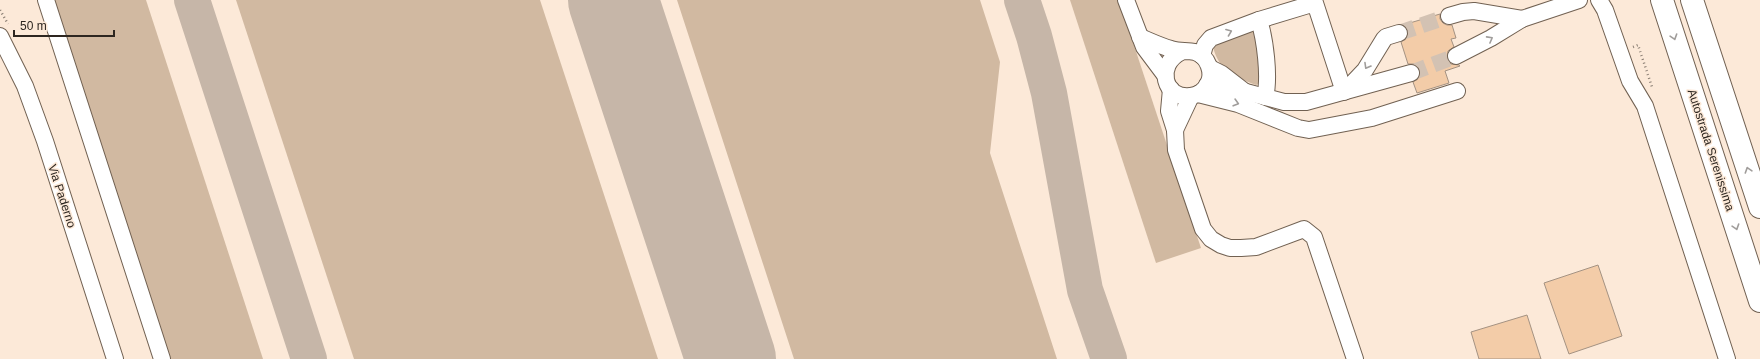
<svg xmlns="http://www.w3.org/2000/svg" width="1760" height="359" viewBox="0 0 1760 359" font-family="Helvetica,sans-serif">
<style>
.green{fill:#d1b9a1}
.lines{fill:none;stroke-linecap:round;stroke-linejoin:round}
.taxiway{stroke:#c6b6a8;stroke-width:36}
.runway{stroke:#c6b6a8;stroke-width:90}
.building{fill:#f3cca8;stroke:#a49282}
.minor-tunnel{stroke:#d3c2b3;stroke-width:16;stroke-dasharray:16 8;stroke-linecap:butt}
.minor-casing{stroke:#716152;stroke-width:18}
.highway-casing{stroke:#716152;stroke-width:24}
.path{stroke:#8b7f74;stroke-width:2.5;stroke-dasharray:1 3;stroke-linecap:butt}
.minor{stroke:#fff;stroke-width:16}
.highway{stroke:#fff;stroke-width:22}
.oneway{stroke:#a09d9b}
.labels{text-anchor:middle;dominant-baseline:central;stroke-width:3;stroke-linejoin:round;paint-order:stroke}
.street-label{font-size:12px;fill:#2d2620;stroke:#fce9d8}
</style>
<rect width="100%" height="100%" fill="#fce9d8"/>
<g class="green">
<path d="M54,0H146L263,359H170Z"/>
<path d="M236,0H540L658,359H354Z"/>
<path d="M677,0H980L1000,62L990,153L1057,359H794Z"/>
<path d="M1070,0H1119L1201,248L1156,263Z"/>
<path d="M1255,29L1261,83L1256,85C1235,77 1219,71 1213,47L1215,44Z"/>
</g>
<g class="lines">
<g class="taxiway">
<path d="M192,0L309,359"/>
<path d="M1022,0L1034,36L1049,93L1085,290L1109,359"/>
</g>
<path class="runway" d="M613,0L731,359"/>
</g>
<g class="building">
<path d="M1440,14V19L1443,23L1447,25H1452L1456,38L1451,39L1454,47L1448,51L1447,60L1451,64L1459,65L1460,66L1445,71L1449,83L1417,93L1413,82L1418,79L1420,71L1418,67L1414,64H1408L1401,42L1406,39L1408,31L1403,25Z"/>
<path d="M1598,265L1622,336L1569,354L1544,283Z"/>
<path d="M1527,315L1541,359H1479L1471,332Z"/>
</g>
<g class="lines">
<g class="minor-tunnel">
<path d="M1399,33L1449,16"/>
<path d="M1411,73L1456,56"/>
</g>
<defs>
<g id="minor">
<path d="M46,0L162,359"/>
<path d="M1126,0L1144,47L1165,75"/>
<path d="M1599,0L1605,10L1630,81L1645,106L1727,359"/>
<path d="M1449,16L1463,12L1474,11L1522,19"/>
<path d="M1259,20C1265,39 1270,77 1265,97"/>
<path d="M0,36L25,86L45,141L115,359"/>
<path d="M1140,37C1150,41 1160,46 1171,49C1180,52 1187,50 1195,52C1208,56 1214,73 1208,84C1204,91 1198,95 1191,96C1164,100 1155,65 1181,52"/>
<path d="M1202,56L1205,45L1211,38L1259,20L1315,3L1344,92"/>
<path d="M1456,56L1491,38L1522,19L1579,0"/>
<path d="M1210,68L1222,74L1244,91"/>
<path d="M1207,85L1246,92L1284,102H1306L1411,73"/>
<path d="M1171,89L1169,111L1175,130L1176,150L1203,229L1211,239L1221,245L1230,248H1241L1256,247L1304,229L1314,237L1355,359"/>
<path d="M1346,90L1365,70L1384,39L1386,37L1399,33"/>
<path d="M1198,94L1238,104L1298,128L1309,130L1372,118L1457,91"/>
<path d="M1175,130L1191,96"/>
</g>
<g id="highway">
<path d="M1662,0L1760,301"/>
<path d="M1692,0L1760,207"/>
</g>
</defs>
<use href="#minor" class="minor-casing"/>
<use href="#highway" class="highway-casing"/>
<g class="path">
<path d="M0,10L8,24"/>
<path d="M1633,47L1638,45L1652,87"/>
</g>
<use href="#minor" class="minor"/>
<use href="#highway" class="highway"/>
</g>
<defs><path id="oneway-chevron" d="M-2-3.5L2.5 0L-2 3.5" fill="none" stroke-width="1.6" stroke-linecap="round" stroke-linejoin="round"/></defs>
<g class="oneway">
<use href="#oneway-chevron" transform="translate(1229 32) rotate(-21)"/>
<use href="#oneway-chevron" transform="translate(1674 37) rotate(72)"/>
<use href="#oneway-chevron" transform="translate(1490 39) rotate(-29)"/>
<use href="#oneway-chevron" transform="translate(1367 66) rotate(120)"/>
<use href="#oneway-chevron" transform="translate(1236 103) rotate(16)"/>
<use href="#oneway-chevron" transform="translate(1748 170) rotate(-108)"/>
<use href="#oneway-chevron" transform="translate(1736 227) rotate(72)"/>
</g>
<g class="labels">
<g class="street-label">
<text transform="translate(1711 150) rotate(72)">Autostrada Serenissima</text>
<text transform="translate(62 196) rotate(72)">Via Paderno</text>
</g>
</g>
<path d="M14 30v6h100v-6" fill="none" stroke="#2d2620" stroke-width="2"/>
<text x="20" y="30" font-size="12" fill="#2d2620" stroke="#fce9d8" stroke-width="3" paint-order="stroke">50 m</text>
</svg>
